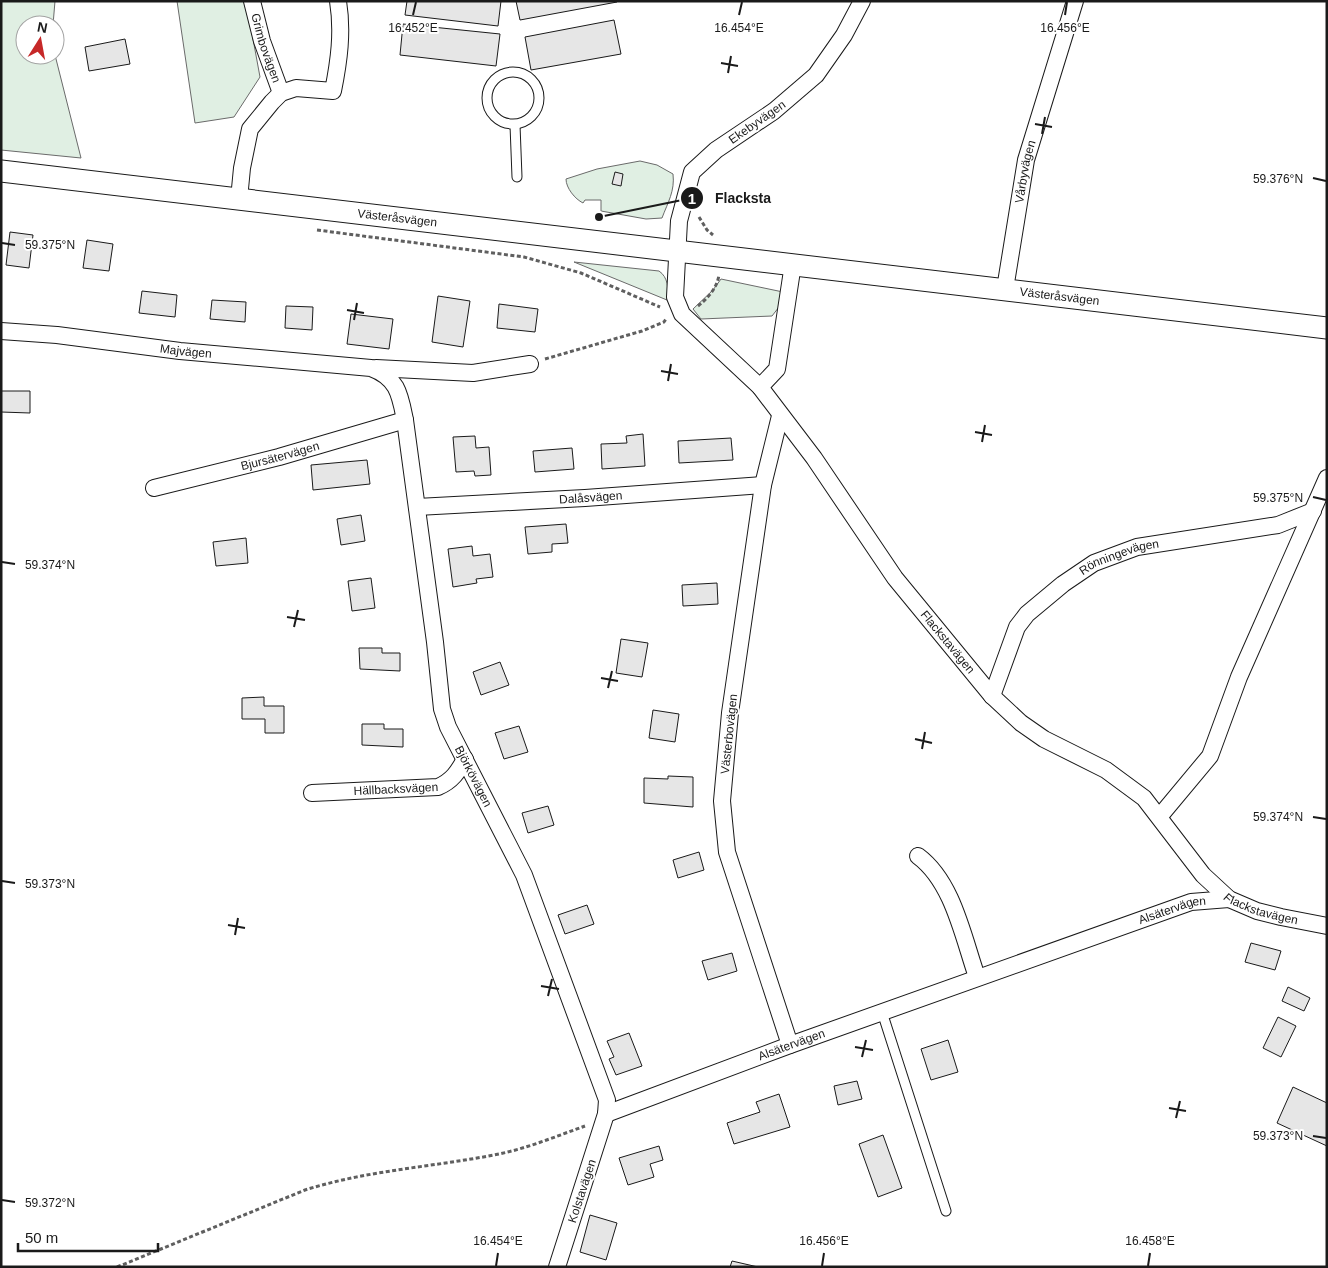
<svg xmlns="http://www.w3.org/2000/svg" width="1328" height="1268" viewBox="0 0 1328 1268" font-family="Arial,sans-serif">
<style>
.green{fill:#e0efe3;stroke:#6a6a6a}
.building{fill:#e6e6e6;stroke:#1a1a1a}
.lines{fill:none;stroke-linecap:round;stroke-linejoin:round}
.service-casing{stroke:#1a1a1a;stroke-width:11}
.minor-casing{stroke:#1a1a1a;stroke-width:18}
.tertiary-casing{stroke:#1a1a1a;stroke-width:23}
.path{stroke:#5f5f5f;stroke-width:3;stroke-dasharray:4 2.5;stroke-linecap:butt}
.service{stroke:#fff;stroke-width:9}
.minor{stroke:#fff;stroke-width:16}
.tertiary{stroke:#fff;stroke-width:21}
.ticks{fill:none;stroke:#1a1a1a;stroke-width:2}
.labels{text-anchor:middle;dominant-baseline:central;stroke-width:4;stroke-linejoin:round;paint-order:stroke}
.street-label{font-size:12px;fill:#1a1a1a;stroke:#fff}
.ticks-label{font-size:12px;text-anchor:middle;fill:#1a1a1a;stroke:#fff;stroke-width:4;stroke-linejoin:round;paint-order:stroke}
.leader{fill:none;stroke:#1a1a1a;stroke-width:2}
.callout-dot{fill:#1a1a1a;stroke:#fff;stroke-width:2}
.mark-label{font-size:15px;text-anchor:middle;font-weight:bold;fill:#fff}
.callout-label{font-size:14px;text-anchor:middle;font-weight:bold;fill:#1a1a1a;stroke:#fff;stroke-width:4;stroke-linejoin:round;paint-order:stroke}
</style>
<rect width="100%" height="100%" fill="#fff"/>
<g class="green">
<path d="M1,1H55L53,25H25V55H55L81,158L1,150Z"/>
<path d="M177,1H246L260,77L234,117L195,123Z"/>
<path d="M640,161L657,165L673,174C675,191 668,202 662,218L646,219L601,211V200H585L583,203C575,199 566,188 566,179L597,169Z"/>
<path d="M574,262L659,271C668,277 669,289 667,300Z"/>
<path d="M721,279L783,292L786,298L772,316L701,319L693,309L713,290Z"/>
</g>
<g class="building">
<path d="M407,1H501L498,26L405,15Z"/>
<path d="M516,1H617V2L520,20Z"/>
<path d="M614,20L621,54L531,70L525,37Z"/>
<path d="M403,24L500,34L496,66L400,55Z"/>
<path d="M125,39L130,64L89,71L85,47Z"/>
<path d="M615,172L623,174L621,186L612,184Z"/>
<path d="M10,232L33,235L29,268L6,265Z"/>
<path d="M87,240L113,244L109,271L83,268Z"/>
<path d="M142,291L177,295L175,317L139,313Z"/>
<path d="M438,296L470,301L463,347L432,342Z"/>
<path d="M212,300L246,302L245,322L210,319Z"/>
<path d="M499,304L538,309L535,332L497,328Z"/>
<path d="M286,306L313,307L312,330L285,328Z"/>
<path d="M351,314L393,319L389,349L347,344Z"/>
<path d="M1,391H30V413L1,412Z"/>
<path d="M643,434L645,466L602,469L601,444L627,443L626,436Z"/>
<path d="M475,436L476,448L489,447L491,475L475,476L474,471L456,472L453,437Z"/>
<path d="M731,438L733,460L679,463L678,441Z"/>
<path d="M572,448L574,469L535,472L533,451Z"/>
<path d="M367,460L370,484L313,490L311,465Z"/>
<path d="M361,515L365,541L341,545L337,519Z"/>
<path d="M566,524L568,543L552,544V552L528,554L525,527Z"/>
<path d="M246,538L248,563L216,566L213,542Z"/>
<path d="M472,546L473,556L490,554L493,577L476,579L477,583L453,587L448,549Z"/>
<path d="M371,578L375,608L352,611L348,581Z"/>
<path d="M717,583L718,604L683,606L682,585Z"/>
<path d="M621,639L648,643L642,677L616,673Z"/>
<path d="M359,648H382V653H400V671L360,669Z"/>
<path d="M500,662L509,685L481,695L473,672Z"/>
<path d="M264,697V706H284V733H265V719H242V698Z"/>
<path d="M653,710L679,714L675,742L649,738Z"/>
<path d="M362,724H384V729H403V747L362,745Z"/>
<path d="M519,726L528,752L504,759L495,733Z"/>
<path d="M668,776L693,777V807L644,803V778L668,779Z"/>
<path d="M548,806L554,825L528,833L522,813Z"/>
<path d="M699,852L704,870L678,878L673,860Z"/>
<path d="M587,905L594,924L565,934L558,915Z"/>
<path d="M1251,943L1281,951L1275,970L1245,962Z"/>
<path d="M732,953L737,971L708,980L702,961Z"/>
<path d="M1288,987L1310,998L1304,1011L1282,1001Z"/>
<path d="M1278,1017L1296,1026L1281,1057L1263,1048Z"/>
<path d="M629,1033L642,1066L616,1075L609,1059L614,1057L607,1041Z"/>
<path d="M948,1040L958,1072L931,1080L921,1049Z"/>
<path d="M857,1081L862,1099L838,1105L834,1086Z"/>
<path d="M1293,1087L1327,1103V1146L1277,1123Z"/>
<path d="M779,1094L790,1127L734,1144L727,1123L760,1112L756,1102Z"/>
<path d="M883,1135L902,1188L878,1197L859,1144Z"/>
<path d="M659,1146L663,1160L650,1164L654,1177L628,1185L619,1158Z"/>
<path d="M590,1215L617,1223L606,1260L580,1252Z"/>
<path d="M732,1261L758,1267H730Z"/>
</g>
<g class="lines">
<defs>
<g id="service">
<circle cx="513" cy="98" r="26"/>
<path d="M515,125L517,177"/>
<path d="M882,1012L946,1211"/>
</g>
<g id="minor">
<path id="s1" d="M252,1L262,41L281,93"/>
<path id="s2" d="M862,1L844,35L816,75L774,111L716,150L692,172L679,221L675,297L682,314L760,387L814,458L895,578L992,696L1021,723L1044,739L1106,770L1144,798L1203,875L1229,899L1257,911L1281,917L1327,926"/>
<path d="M239,199L242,168L250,129L272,102L281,93L296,88L333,91C339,61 343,32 338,1"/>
<path id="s3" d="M1005,289L1026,160L1075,1"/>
<path id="s4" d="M1,331L57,335L180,351L371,368C398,378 400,395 405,420L435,642L442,709L448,727L524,875L607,1100L606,1114L557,1267"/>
<path d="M376,368L473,373L530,364"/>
<path d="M760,387L777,369L793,264"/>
<path d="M780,416L763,485L730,713L722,801L727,852L790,1045"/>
<path id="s5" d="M154,488L279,457L405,420"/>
<path id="s6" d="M417,507L585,498L763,485"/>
<path id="s7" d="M992,696L1017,627L1027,614L1063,584L1094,563L1137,547L1278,525L1313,511"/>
<path id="s8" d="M312,793L438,787C452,781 458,772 465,759"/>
<path d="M1160,816L1210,756L1239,677L1327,478"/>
<path d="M918,856C953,882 963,937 977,977"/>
<path id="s9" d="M606,1114L790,1045L1191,902L1229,899"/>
</g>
<g id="tertiary">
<path id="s10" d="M1,171L1327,328"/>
</g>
</defs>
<use href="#service" class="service-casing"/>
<use href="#minor" class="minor-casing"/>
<use href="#tertiary" class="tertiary-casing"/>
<g class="path">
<path d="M699,217L707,230L713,235"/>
<path d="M317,230L524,257L581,273L660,307"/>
<path d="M698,306C708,298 717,288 719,275"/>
<path d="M545,359L642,331L664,322L666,319"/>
<path d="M117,1267L305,1190C368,1170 434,1167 499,1154C528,1148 557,1136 585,1126"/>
</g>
<use href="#service" class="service"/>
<use href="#minor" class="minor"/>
<use href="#tertiary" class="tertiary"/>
</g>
<path class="ticks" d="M413,15L416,2M739,15L742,2M1065,15L1067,2M721,63L738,66M728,73L731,56M1035,124L1052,127M1042,134L1045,117M1313,178L1326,181M2,243L15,245M347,310L364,313M354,320L357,303M661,371L678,374M668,381L671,364M975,432L992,435M982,442L985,425M1313,497L1326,500M2,562L15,564M287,617L305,620M294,627L298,610M601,678L618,681M608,688L612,671M915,739L932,743M922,749L925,732M1313,817L1326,819M2,881L15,883M228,925L245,928M235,935L238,918M541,986L559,989M548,996L552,979M855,1047L873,1050M862,1057L866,1040M1169,1108L1186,1111M1176,1118L1180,1101M1313,1136L1326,1138M2,1200L15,1202M496,1266L498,1253M822,1266L824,1253M1148,1266L1150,1253"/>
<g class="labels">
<g class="street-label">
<text stroke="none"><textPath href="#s1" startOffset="49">Grimbovägen</textPath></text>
<text transform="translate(757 122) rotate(-35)">Ekebyvägen</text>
<text stroke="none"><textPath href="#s3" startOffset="119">Vårbyvägen</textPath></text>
<text stroke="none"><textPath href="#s10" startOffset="399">Västeråsvägen</textPath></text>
<text stroke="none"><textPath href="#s10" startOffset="1066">Västeråsvägen</textPath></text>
<text stroke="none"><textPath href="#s4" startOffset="186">Majvägen</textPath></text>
<text stroke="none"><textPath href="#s5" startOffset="130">Bjursätervägen</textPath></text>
<text stroke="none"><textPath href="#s6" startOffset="174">Dalåsvägen</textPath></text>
<text stroke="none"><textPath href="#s7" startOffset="200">Rönningevägen</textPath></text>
<text stroke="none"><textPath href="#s2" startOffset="814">Flackstavägen</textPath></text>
<text transform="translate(729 734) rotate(-84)">Västerbovägen</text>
<text stroke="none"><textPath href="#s4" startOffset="804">Björkövägen</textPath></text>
<text stroke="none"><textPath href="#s8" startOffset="84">Hällbacksvägen</textPath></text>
<text stroke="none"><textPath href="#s2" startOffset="1234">Flackstavägen</textPath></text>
<text stroke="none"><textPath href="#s9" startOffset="602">Alsätervägen</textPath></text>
<text stroke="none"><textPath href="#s9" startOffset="198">Alsätervägen</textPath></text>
<text transform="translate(582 1191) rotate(-72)">Kolstavägen</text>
</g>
</g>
<g class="ticks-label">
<text x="413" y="32">16.452°E</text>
<text x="739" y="32">16.454°E</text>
<text x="1065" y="32">16.456°E</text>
<text x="1278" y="183">59.376°N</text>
<text x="50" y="249">59.375°N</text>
<text x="1278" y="502">59.375°N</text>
<text x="50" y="569">59.374°N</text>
<text x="1278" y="821">59.374°N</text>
<text x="50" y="888">59.373°N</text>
<text x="1278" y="1140">59.373°N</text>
<text x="50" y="1207">59.372°N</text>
<text x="498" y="1245">16.454°E</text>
<text x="824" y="1245">16.456°E</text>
<text x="1150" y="1245">16.458°E</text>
</g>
<path class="leader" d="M599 217L692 198"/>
<g class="callout-dot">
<circle cx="599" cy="217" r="5"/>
<circle cx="692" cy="198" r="12"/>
</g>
<g class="mark-label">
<text x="692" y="204">1</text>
</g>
<g class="callout-label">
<text x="743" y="203">Flacksta</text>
</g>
<rect width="1328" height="1268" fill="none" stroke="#1a1a1a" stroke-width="5"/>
<g transform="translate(40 40) rotate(11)"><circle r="24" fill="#ffffff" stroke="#a3a3a3"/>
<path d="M0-4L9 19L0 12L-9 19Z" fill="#c62828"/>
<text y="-8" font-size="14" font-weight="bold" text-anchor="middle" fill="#1a1a1a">N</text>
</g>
<path d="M18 1243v8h140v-8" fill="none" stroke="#1a1a1a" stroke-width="2.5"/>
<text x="25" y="1243" font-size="15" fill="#1a1a1a" stroke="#ffffff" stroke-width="4" paint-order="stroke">50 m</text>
</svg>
